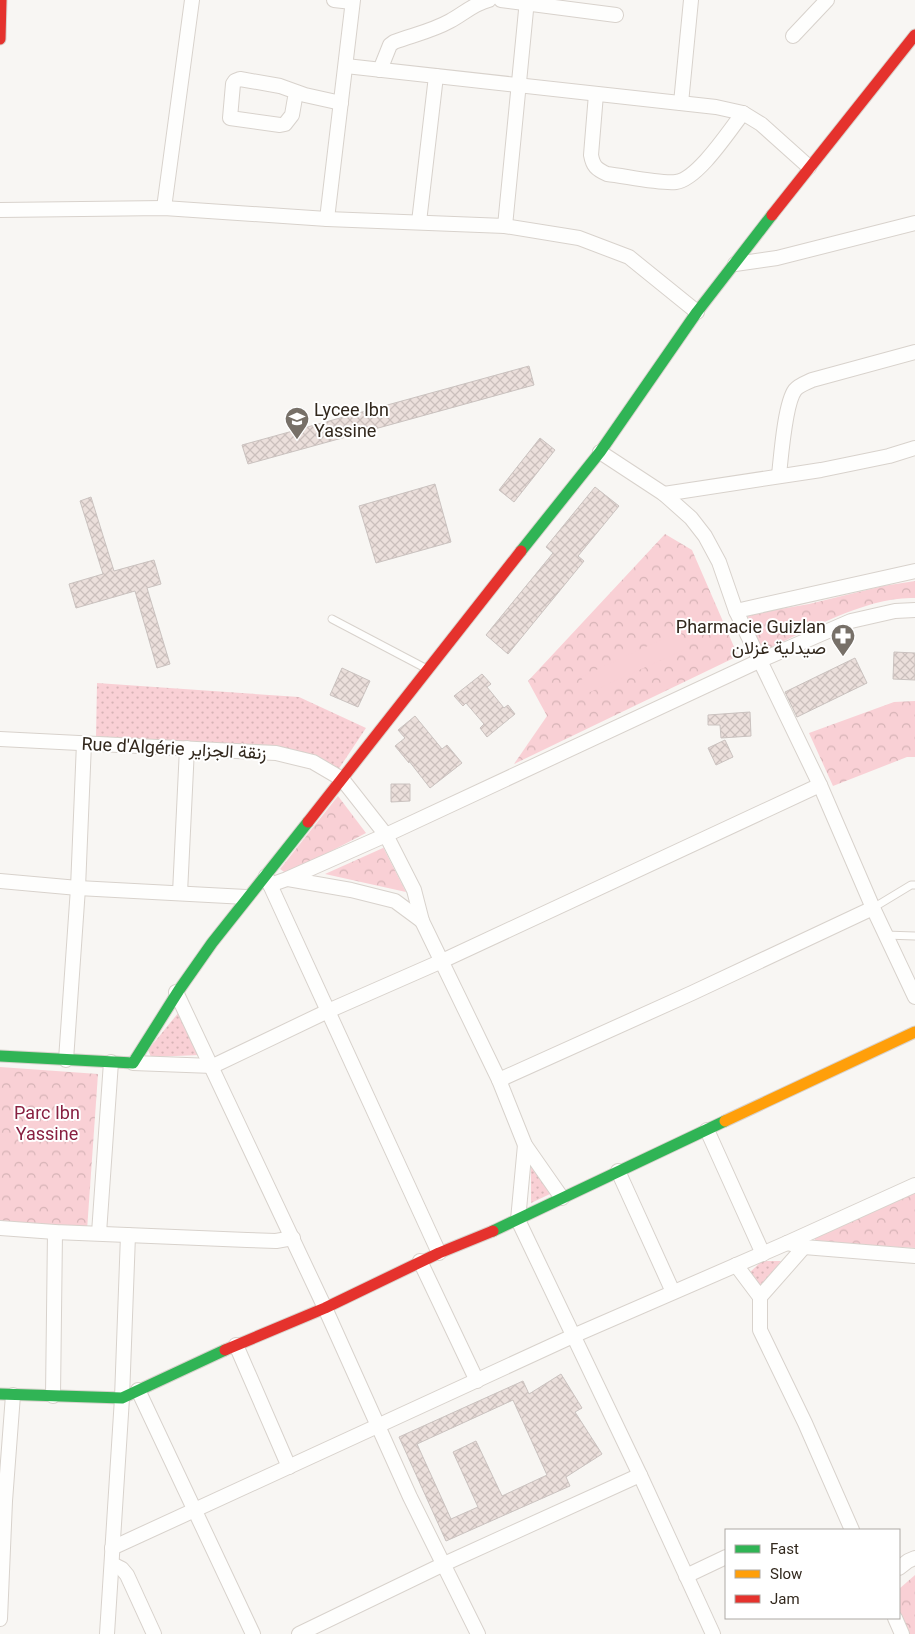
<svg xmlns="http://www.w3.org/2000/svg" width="915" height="1634" viewBox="0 0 915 1634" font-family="Roboto,Vazirmatn,sans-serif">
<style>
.grass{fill:url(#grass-dots)}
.park{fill:url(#park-crowns)}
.pitch{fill:#f9d0d5}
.building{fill:url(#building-cross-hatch);stroke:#cac2bf;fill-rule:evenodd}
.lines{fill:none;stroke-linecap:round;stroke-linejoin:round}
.lane-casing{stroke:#d8d2cc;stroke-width:9}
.street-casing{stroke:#d8d2cc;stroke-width:16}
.fast-casing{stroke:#d8d2cc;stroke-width:13}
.slow-casing{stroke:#d8d2cc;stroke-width:13}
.jam-casing{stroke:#d8d2cc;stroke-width:13}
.lane{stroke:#fefefd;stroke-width:7}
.street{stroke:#fefefd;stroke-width:14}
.fast{stroke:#30b455;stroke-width:11}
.slow{stroke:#ff9f0a;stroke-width:11}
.jam{stroke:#e5322d;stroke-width:11}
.labels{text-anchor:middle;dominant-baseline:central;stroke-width:4;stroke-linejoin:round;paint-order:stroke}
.poi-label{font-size:18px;fill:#32281d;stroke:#fff;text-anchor:start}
.street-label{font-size:18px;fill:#32281d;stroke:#fff}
.park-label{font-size:18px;fill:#882041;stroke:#fff}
</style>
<defs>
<pattern id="grass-dots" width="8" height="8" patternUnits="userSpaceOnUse" patternTransform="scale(1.25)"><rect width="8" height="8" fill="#f9d0d5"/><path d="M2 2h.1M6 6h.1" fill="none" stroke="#d6b3b6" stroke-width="1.8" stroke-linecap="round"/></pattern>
<pattern id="park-crowns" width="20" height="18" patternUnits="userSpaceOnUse" patternTransform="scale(1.25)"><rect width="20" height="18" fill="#f9d0d5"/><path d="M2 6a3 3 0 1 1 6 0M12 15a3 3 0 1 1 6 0" fill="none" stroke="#d6b3b6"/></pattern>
<pattern id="building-cross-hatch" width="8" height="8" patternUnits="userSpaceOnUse" patternTransform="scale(1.25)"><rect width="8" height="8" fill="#ebdfdb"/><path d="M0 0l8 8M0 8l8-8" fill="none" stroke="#cabfbc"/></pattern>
</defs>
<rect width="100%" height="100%" fill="#f8f6f3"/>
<g class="grass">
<path d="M97,683L299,697L366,728L338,770L286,748L96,737Z"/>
<path d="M179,1012L200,1055L151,1057L148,1050Z"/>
<path d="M531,1161L550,1194L531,1203Z"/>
<path d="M762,1261H781L759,1289L748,1274Z"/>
</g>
<g class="park">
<path d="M665,534L692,550L738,656L514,764L547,716L528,681Z"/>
<path d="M915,581V598C867,596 807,631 763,651L747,615L809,604L883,586Z"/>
<path d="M915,701V757H907L833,786L809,733L894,702Z"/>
<path d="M338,796L366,833L287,874L280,869Z"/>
<path d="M383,847L406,892L325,874L383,848Z"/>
<path d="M0,1067L98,1074L87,1230L0,1224Z"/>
<path d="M915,1192V1248L815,1242V1237Z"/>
<path d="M915,1575V1634H909L900,1614L899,1589Z"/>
</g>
<path class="pitch" d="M680,631L688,648L588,693L581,677Z"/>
<g class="building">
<path d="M529,366L534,385L248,464L242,445Z"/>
<path d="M540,438L555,450L514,502L499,490Z"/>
<path d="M435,484L451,542L376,563L359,506Z"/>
<path d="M595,487L619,506L578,556L584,561L508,654L486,635L553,553L546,547Z"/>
<path d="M91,497L114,571L154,560L161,584L147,588L170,664L157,668L135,591L76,608L69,584L103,574L80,501Z"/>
<path d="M894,652L915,653V680L893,679Z"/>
<path d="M855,658L867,683L797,717L785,692Z"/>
<path d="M342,668L370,681L358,707L330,695Z"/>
<path d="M482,674L491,684L487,687L504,708L508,705L515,714L487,737L480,728L484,724L466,703L463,706L454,696Z"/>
<path d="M750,712L751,736L721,738L720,725H708V715Z"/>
<path d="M415,716L442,749L447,745L462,763L430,788L409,761V763L395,746L405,738L398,730Z"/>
<path d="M725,740L733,757L716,765L708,748Z"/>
<path d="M391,784H410V801L391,802Z"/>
<path d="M561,1374L582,1408L575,1412L602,1454L566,1477L570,1486L446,1541L399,1437L523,1381L529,1394ZM513,1400L547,1475L502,1496L476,1441L453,1452L478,1507L451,1519L417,1444Z"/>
</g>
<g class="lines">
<defs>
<g id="lane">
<path d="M332,619L427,669"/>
<path d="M873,908L911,885H915"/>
<path d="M885,935L915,936"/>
</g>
<g id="street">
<path d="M334,0L352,2"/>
<path d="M501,0L616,15"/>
<path d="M793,36L827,0"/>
<path d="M346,66L716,107L743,113L761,124L809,167"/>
<path d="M380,70L390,45L394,42C413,35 432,31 450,21C463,14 475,3 489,0"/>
<path d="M296,92L292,115L285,124L280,125L230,118L233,84L235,81L240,79L280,86L305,95L341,103"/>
<path d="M596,94L591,155C593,166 596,169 607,174C625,176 660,184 676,182C698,179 729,131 743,113"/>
<path d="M681,103L691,0"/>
<path d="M164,208L192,0"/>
<path d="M0,210L164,208L327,219L505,226L579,238L629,257L697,312"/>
<path d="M327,219L353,0"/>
<path d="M419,222L436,76"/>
<path d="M505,226L527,0"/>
<path d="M735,264L777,258L915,223"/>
<path d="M600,452L664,494L691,518L705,536L719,562L736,611L820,785L873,908L915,997"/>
<path d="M779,475C781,457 785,403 795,390C799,385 806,383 812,380L915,352"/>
<path d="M664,494L821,470L889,456L915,448"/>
<path d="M736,611L915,571"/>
<path d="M0,739L276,753L313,762L342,779L386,835L414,890L422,921L499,1080L525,1145L562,1198"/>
<path d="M266,876L439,1253"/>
<path d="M288,879L351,890L395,901L422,921"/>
<path d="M0,881L78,888L246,897"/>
<path d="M270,885L287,879L386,835L759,661L851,621L895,611L915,610"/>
<path d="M180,893L187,748"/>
<path d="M176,992L325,1308L410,1497L478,1634"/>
<path d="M66,1060L78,888L84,743"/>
<path d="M133,1063L213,1066L328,1011L442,961L820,785"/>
<path d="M499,1080L692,993L873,908"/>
<path d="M707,1130L763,1254"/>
<path d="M525,1145L518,1220L640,1475L713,1634"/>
<path d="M618,1171L673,1292"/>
<path d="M0,1228L55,1232L247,1240L276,1241L293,1238"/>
<path d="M99,1233L111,1062"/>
<path d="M787,1243L804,1247L915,1256"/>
<path d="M420,1261L477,1381"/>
<path d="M736,1265L760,1297V1330L805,1423L852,1530"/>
<path d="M760,1297L804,1247"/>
<path d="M236,1345L289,1467"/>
<path d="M138,1390L253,1634"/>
<path d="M53,1396L55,1232"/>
<path d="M112,1548L573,1336L787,1243L915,1185"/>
<path d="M112,1564L122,1569L127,1575L154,1634"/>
<path d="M899,1568L908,1561L915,1558"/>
<path d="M686,1576L726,1557"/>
<path d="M895,1618L902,1634"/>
<path d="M0,1619L5,1501L13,1395"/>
<path d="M107,1634L122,1398L128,1235"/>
<path d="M299,1634L444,1564L640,1475"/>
</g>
<g id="fast">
<path d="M521,551L600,452L697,312L772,215"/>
<path d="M0,1056L133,1063L179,990L212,943L308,822"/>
<path d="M493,1231L725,1121"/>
<path d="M0,1394L122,1398L225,1350"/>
</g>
<path id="slow" d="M725,1121L915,1032"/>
<g id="jam">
<path d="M0,39L1,0"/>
<path d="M772,215L915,35"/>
<path d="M308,822L521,551"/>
<path d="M225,1350L325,1308L439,1253L493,1231"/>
</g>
</defs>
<use href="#lane" class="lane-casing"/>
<use href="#street" class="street-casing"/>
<use href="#fast" class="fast-casing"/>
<use href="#slow" class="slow-casing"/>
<use href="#jam" class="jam-casing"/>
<use href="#lane" class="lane"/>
<use href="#street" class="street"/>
<use href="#fast" class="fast"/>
<use href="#slow" class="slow"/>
<use href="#jam" class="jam"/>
</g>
<defs>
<symbol id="university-pin" viewBox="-11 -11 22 30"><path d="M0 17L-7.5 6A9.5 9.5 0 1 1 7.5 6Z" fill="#777068" stroke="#fff"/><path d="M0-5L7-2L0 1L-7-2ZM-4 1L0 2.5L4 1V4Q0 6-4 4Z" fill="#fff"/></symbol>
<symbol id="pharmacy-pin" viewBox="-11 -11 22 30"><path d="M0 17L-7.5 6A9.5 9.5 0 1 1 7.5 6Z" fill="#777068" stroke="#fff"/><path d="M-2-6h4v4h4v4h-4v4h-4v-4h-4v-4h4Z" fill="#fff"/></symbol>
</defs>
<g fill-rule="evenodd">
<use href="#university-pin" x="283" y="405" width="28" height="38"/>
<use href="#pharmacy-pin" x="829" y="622" width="28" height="38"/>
</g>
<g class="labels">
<g class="poi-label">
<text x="314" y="409">Lycee Ibn<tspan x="314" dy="21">Yassine</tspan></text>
<text x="826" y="626" text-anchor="end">Pharmacie Guizlan<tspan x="826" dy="21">صيدلية غزلان</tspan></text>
</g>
<g class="street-label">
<text transform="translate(174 748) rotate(3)">Rue d'Algérie زنقة الجزاير</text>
</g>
<g class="park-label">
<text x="47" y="1112">Parc Ibn<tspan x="47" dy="21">Yassine</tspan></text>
</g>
</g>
<rect x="725" y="1529" width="175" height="90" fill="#ffffff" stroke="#ada9a5"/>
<rect x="735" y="1545" width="25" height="8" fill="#30b455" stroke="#ada9a5"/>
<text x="770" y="1554" font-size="15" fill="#32281d">Fast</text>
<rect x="735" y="1570" width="25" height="8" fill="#ff9f0a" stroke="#ada9a5"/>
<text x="770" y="1579" font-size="15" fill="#32281d">Slow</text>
<rect x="735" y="1595" width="25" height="8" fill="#e5322d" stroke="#ada9a5"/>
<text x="770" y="1604" font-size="15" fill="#32281d">Jam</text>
</svg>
